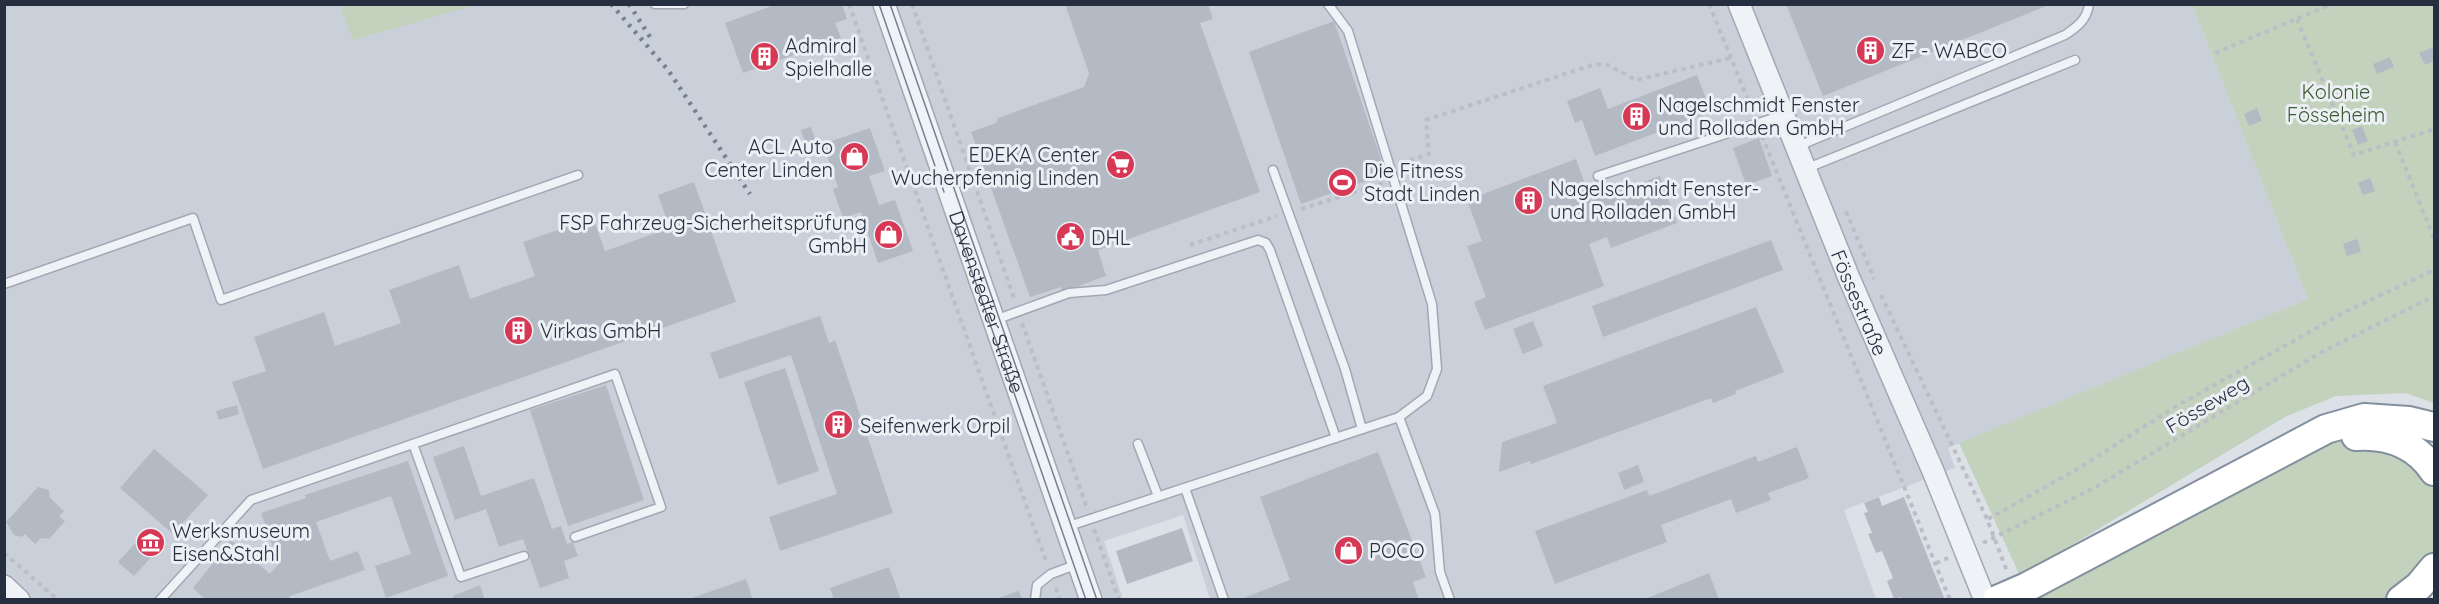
<svg xmlns="http://www.w3.org/2000/svg" width="2439" height="604" viewBox="0 0 2439 604" font-family="Quicksand,sans-serif">
<style>
.built{fill:#cad0da}
.green{fill:#c3d2bd}
.building{fill:#b3bac4}
.lines{fill:none;stroke-linecap:round;stroke-linejoin:round}
.service-casing{stroke:#a1a8b1;stroke-width:11}
.tertiary-casing{stroke:#a1a8b1;stroke-width:24}
.trunk-casing{stroke:#838f9f;stroke-width:32}
.path{stroke:#babfc6;stroke-width:4;stroke-dasharray:4.5 4.5;stroke-linecap:butt}
.service{stroke:#eff2f6;stroke-width:8}
.tertiary{stroke:#eff2f6;stroke-width:21}
.trunk{stroke:#fff;stroke-width:28}
.tram{stroke:#758192;stroke-width:1.5}
.rail{stroke:#758192;stroke-width:4.5;stroke-dasharray:3 6;stroke-linecap:butt}
.labels{text-anchor:middle;dominant-baseline:central;stroke-width:6;stroke-linejoin:round;paint-order:stroke}
.poi-label{font-size:20px;fill:#252f3f;stroke:#ecf0f5;text-anchor:start}
.park-label{font-size:20px;fill:#3b5b32;stroke:#ecf0f5}
.street-label{font-size:20px;fill:#252f3f;stroke:#ecf0f5}
</style>
<rect width="100%" height="100%" fill="#dce1e7"/>
<path class="built" d="M5,5H2192L2308,299L1948,448L1955,468L1844,510L1876,599H1210L1183,515L1104,541L1123,599L20,600L5,586Z"/>
<g class="green">
<path d="M339,5H476L353,40Z"/>
<path d="M2192,5H2434V403L2405,393L2336,396L2285,417L2020,576L1959,443L2308,299Z"/>
<path d="M2374,435L2434,477V566L2400,599L2031,600L2295,444Z"/>
</g>
<g class="building">
<path d="M777,4H830L831,7L842,4L847,19L835,23L841,38L743,73L725,23Z"/>
<path d="M1065,4H1208L1213,19L1200,23L1260,192L1098,250L1106,276L1062,292L1061,287L1030,297L971,132L996,123L998,118L1084,87L1089,73Z"/>
<path d="M1786,4H2049V5L1823,96Z"/>
<path d="M1334,21L1386,174L1301,204L1249,52Z"/>
<path d="M2433,47L2434,61L2425,65L2419,53Z"/>
<path d="M2390,57L2394,67L2377,74L2373,64Z"/>
<path d="M1697,75L1711,112L1595,156L1582,120L1575,123L1567,101L1600,88L1608,109Z"/>
<path d="M2257,108L2262,121L2249,126L2244,114Z"/>
<path d="M2362,126L2368,141L2358,145L2352,130Z"/>
<path d="M811,127L818,148L808,151L801,130Z"/>
<path d="M870,128L885,171L869,176L879,205L895,200L913,251L878,263L861,212L843,218L833,189L838,187L823,144Z"/>
<path d="M1759,138L1772,176L1746,185L1733,148Z"/>
<path d="M1576,159L1591,201L1660,176L1677,223L1611,248L1607,237L1589,244L1604,286L1485,330L1474,302L1486,297L1467,246L1482,241L1467,200Z"/>
<path d="M2370,178L2375,191L2363,195L2358,183Z"/>
<path d="M694,182L736,302L263,469L232,382L266,371L254,337L324,312L335,346L401,323L389,290L459,265L470,299L535,276L523,242L593,218L605,251L670,228L658,195Z"/>
<path d="M2357,239L2361,252L2347,256L2343,244Z"/>
<path d="M1771,240L1783,270L1603,337L1592,306Z"/>
<path d="M1756,307L1784,372L1735,391L1736,394L1713,403L1711,398L1531,464L1530,461L1499,472L1502,442L1557,423L1543,386Z"/>
<path d="M820,316L829,343L835,340L893,513L780,551L769,517L837,494L791,355L719,379L710,353Z"/>
<path d="M1533,321L1543,346L1523,354L1513,329Z"/>
<path d="M785,368L819,471L778,485L744,382Z"/>
<path d="M606,385L644,500L568,526L530,410Z"/>
<path d="M237,405L239,414L219,420L216,411Z"/>
<path d="M464,446L481,496L534,478L552,529L561,526L567,544L573,542L578,556L564,561L569,578L540,588L523,539L499,547L486,509L455,520L433,457Z"/>
<path d="M1797,447L1809,478L1768,493L1771,500L1736,513L1731,499L1661,525L1667,542L1555,584L1535,531L1647,490L1649,496L1756,456L1758,462Z"/>
<path d="M154,449L208,495L173,534L120,488Z"/>
<path d="M1378,452L1426,577L1413,582L1419,600H1238L1290,580L1260,497Z"/>
<path d="M408,461L448,576L386,598L375,566L411,554L391,496L316,522L330,561L358,551L365,570L290,596L287,600H206L193,588L231,540L270,574L279,564L261,513L306,498L305,495Z"/>
<path d="M1638,465L1644,482L1624,490L1618,473Z"/>
<path d="M38,487L49,490L50,498L64,511L59,516L65,521L49,539L41,538L35,544L25,534L22,537L14,535L6,522Z"/>
<path d="M1879,497L1882,506L1904,497L1945,600H1901L1900,597L1894,599L1887,581L1893,578L1882,551L1876,553L1868,534L1872,533L1864,513L1868,512L1864,503Z"/>
<path d="M1182,528L1193,561L1127,584L1116,551Z"/>
<path d="M148,529L163,544L134,576L118,562Z"/>
<path d="M889,567L901,600H834L830,588Z"/>
<path d="M1709,573L1719,600H1645V599Z"/>
<path d="M746,579L753,600H689V599Z"/>
<path d="M480,585L485,600H455L453,596Z"/>
<path d="M1019,591L1022,600H996V599Z"/>
</g>
<g class="lines">
<defs>
<g id="service">
<path d="M655,4H684"/>
<path d="M1328,4L1348,31L1432,304L1437,369L1427,396L1399,417L1435,514L1440,572L1450,600"/>
<path d="M1796,147L2065,35C2077,27 2087,20 2089,4"/>
<path d="M1805,169L2075,60"/>
<path d="M1273,170L1345,369L1362,429"/>
<path d="M1598,176L1783,115"/>
<path d="M4,284L193,218L221,300L578,175"/>
<path d="M995,320L1069,293L1106,290L1258,240L1266,243L1270,250L1336,438"/>
<path d="M413,444L461,577L524,556"/>
<path d="M1138,444L1158,496"/>
<path d="M1185,488L1224,600"/>
<path d="M1066,527L1399,417"/>
<path d="M160,600L251,500L615,374L661,507L575,537"/>
<path d="M1035,600L1037,585L1051,574L1078,564"/>
</g>
<g id="tertiary">
<path id="s1" d="M884,4L1091,600"/>
<path id="s2" d="M1739,4L1849,278L1933,471L1985,600"/>
<path d="M4,586L19,600"/>
</g>
<g id="trunk">
<path d="M2356,436C2388,434 2416,444 2434,471"/>
<path d="M1997,600L2027,587L2326,429L2364,418L2409,421L2434,427"/>
<path d="M2401,600L2419,586L2434,568"/>
</g>
</defs>
<use href="#service" class="service-casing"/>
<use href="#tertiary" class="tertiary-casing"/>
<use href="#trunk" class="trunk-casing"/>
<g class="path">
<path d="M849,4L1047,564"/>
<path d="M912,4L1014,298"/>
<path d="M1709,4L1753,112"/>
<path d="M2297,19L2354,155L2434,129"/>
<path d="M2215,53L2332,4"/>
<path d="M1762,136L1950,600"/>
<path d="M2395,142L2434,238"/>
<path d="M1401,163L1429,154L1426,120L1595,64L1608,65L1636,80L1730,58"/>
<path d="M1301,209L1383,183"/>
<path d="M1846,211L1874,279"/>
<path d="M1190,245L1277,216"/>
<path d="M1881,295L1987,519L2007,571"/>
<path d="M1022,323L1087,508"/>
<path d="M1988,519L2076,470L2175,407L2347,311L2434,270"/>
<path d="M1094,529L1119,600"/>
<path d="M1983,543L2094,488L2320,353L2434,296"/>
<path d="M4,553L58,600"/>
<path d="M1936,563L1948,558"/>
<path d="M1056,588L1060,600"/>
</g>
<use href="#service" class="service"/>
<use href="#tertiary" class="tertiary"/>
<use href="#trunk" class="trunk"/>
<g class="tram">
<path d="M879,4L944,192"/>
<path d="M890,4L1097,600"/>
<path d="M955,223L1086,600"/>
</g>
<g class="rail">
<path d="M611,4L668,70L750,194"/>
<path d="M629,4L650,37"/>
</g>
</g>
<defs>
<symbol id="building-disc" viewBox="-11 -11 22 22"><circle r="9.5" fill="#d63855" stroke="#ecf0f5"/><path d="M-4-6H4V6H1V3H-1V6H-4ZM-2.5-4.3h1.7v1.8h-1.7ZM.8-4.3h1.7v1.8H.8ZM-2.5-1h1.7V.8h-1.7ZM.8-1h1.7V.8H.8Z" fill="#fff"/></symbol>
<symbol id="shop-disc" viewBox="-11 -11 22 22"><circle r="9.5" fill="#d63855" stroke="#ecf0f5"/><path d="M-5-2.5h2.3a2.7 3.5 0 0 1 5.4 0H5L5.5 6h-11ZM-1.5-2.5h3a1.5 2.3 0 0 0-3 0Z" fill="#fff"/></symbol>
<symbol id="supermarket-disc" viewBox="-11 -11 22 22"><circle r="9.5" fill="#d63855" stroke="#ecf0f5"/><path d="M-6-5.5h2.5l.6 2H6L4.5 2H-2.5L-4.4-4H-6ZM-1.5 3.2a1.3 1.3 0 1 0 .1 0ZM3 3.2a1.3 1.3 0 1 0 .1 0Z" fill="#fff"/></symbol>
<symbol id="stadium-disc" viewBox="-11 -11 22 22"><circle r="9.5" fill="#d63855" stroke="#ecf0f5"/><path d="M0-5a6.5 5 0 1 0 0 10a6.5 5 0 1 0 0-10ZM-3.5-1.8h7v3.6h-7Z" fill="#fff"/></symbol>
<symbol id="civic-disc" viewBox="-11 -11 22 22"><circle r="9.5" fill="#d63855" stroke="#ecf0f5"/><path d="M-.6-6.5H3V-4.5H.6V-3L4-1V1h2V6H-6V1h2V-1L-.6-3ZM-1.2 2.5V6h2.4V2.5Z" fill="#fff"/></symbol>
<symbol id="museum-disc" viewBox="-11 -11 22 22"><circle r="9.5" fill="#d63855" stroke="#ecf0f5"/><path d="M0-6L6-3V-2H-6V-3ZM-5-1h2V3h-2ZM-1-1h2V3h-2ZM3-1h2V3H3ZM-6 4H6V6H-6Z" fill="#fff"/></symbol>
</defs>
<g fill-rule="evenodd">
<use href="#building-disc" x="1854" y="34" width="33" height="33"/>
<use href="#building-disc" x="748" y="40" width="33" height="33"/>
<use href="#building-disc" x="1620" y="100" width="33" height="33"/>
<use href="#shop-disc" x="838" y="140" width="33" height="33"/>
<use href="#supermarket-disc" x="1104" y="148" width="33" height="33"/>
<use href="#stadium-disc" x="1326" y="166" width="33" height="33"/>
<use href="#building-disc" x="1512" y="184" width="33" height="33"/>
<use href="#shop-disc" x="872" y="218" width="33" height="33"/>
<use href="#civic-disc" x="1054" y="220" width="33" height="33"/>
<use href="#building-disc" x="502" y="314" width="33" height="33"/>
<use href="#building-disc" x="822" y="408" width="33" height="33"/>
<use href="#museum-disc" x="134" y="526" width="33" height="33"/>
<use href="#shop-disc" x="1332" y="534" width="33" height="33"/>
</g>
<g class="labels">
<g class="poi-label">
<text x="785" y="45">Admiral<tspan x="785" dy="23">Spielhalle</tspan></text>
<text x="1891" y="50">ZF - WABCO</text>
<text x="1658" y="104">Nagelschmidt Fenster<tspan x="1658" dy="23">und Rolladen GmbH</tspan></text>
<text x="833" y="146" text-anchor="end">ACL Auto<tspan x="833" dy="23">Center Linden</tspan></text>
<text x="1099" y="154" text-anchor="end">EDEKA Center<tspan x="1099" dy="23">Wucherpfennig Linden</tspan></text>
<text x="1364" y="170">Die Fitness<tspan x="1364" dy="23">Stadt Linden</tspan></text>
<text x="1550" y="188">Nagelschmidt Fenster-<tspan x="1550" dy="23">und Rolladen GmbH</tspan></text>
<text x="867" y="222" text-anchor="end">FSP Fahrzeug-Sicherheitsprüfung<tspan x="867" dy="23">GmbH</tspan></text>
<text x="1091" y="237">DHL</text>
<text x="540" y="330">Virkas GmbH</text>
<text x="860" y="425">Seifenwerk Orpil</text>
<text x="172" y="530">Werksmuseum<tspan x="172" dy="23">Eisen&amp;Stahl</tspan></text>
<text x="1369" y="550">POCO</text>
</g>
<g class="park-label">
<text x="2336" y="91">Kolonie<tspan x="2336" dy="23">Fösseheim</tspan></text>
</g>
<g class="street-label">
<text stroke="none"><textPath href="#s1" startOffset="315">Davenstedter Straße</textPath></text>
<text stroke="none"><textPath href="#s2" startOffset="322">Fössestraße</textPath></text>
<text transform="translate(2207 404) rotate(-31)">Fösseweg</text>
</g>
</g>
<rect width="2439" height="604" fill="none" stroke="#252f3f" stroke-width="12"/>
</svg>
